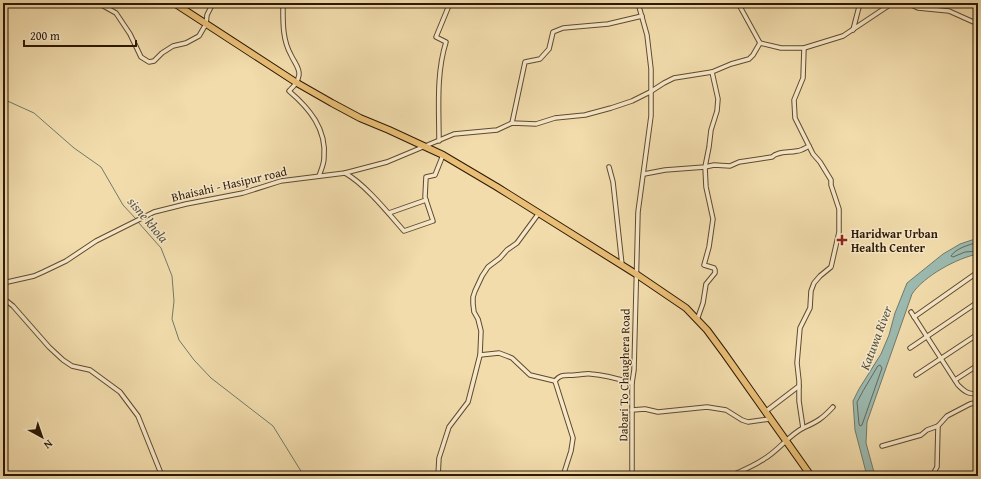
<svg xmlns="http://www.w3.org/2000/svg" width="981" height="479" viewBox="0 0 981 479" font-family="'Gentium Book Plus',serif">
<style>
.water{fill:#9cbab0;stroke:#707a6b}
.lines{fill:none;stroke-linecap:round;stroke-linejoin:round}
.shore{stroke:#646a5a;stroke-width:1}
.stream{stroke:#707a6b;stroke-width:1}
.minor-casing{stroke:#5e4a2e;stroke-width:5.5}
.primary-casing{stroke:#2d1904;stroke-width:8}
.minor{stroke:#f7e8c9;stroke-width:3.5}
.primary{stroke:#e9be76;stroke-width:6}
.poi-dot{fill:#8f2418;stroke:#f7e8c9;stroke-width:1.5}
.labels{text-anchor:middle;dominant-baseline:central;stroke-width:3;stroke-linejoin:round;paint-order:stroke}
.street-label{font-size:12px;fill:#2d1904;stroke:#f7e8c9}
.poi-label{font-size:12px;font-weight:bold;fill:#2d1904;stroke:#f7e8c9;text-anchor:start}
.water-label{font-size:13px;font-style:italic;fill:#545140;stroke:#f7e8c9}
</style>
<rect width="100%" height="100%" fill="#f2dcac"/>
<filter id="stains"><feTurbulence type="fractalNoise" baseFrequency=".005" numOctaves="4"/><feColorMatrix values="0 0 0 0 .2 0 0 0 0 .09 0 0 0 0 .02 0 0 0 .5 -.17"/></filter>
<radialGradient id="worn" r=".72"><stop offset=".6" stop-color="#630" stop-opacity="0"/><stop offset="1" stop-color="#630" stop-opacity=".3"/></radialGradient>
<path class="water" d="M978,238V254C957,258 924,276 912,294L867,422L866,443L875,476H867L855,430L853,401L859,389L881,354L889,335L895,313L907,283L943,254L960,244Z"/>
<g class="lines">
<g class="shore">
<path d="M978,242C969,245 956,248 951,256L953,257L965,252L978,251"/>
<path d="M878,366L880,365L882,368L862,425L860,426L859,424L857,402L863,391Z"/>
</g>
<g class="stream">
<path d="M3,99L34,113L74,148L101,167L123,205L136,219"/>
<path d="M138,222L161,248L172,276L174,301L172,319L179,340L194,360L211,378L273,426L304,476"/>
</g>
<defs>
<g id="minor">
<path d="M98,3L116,13L130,34L141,57L149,62L154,61L162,53L173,46L186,43L199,36L206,24L207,15L213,3"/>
<path d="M283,3C283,21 282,39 291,55C294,62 300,68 299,75C298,82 294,86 289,91C309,108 327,129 324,158C324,164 321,170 319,176"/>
<path d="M738,3L760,43"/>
<path d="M907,3L918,8L949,11L978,24"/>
<path d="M853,30L860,3"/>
<path d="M512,123L525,62L540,59L549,49L553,32L563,28L608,24L642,16"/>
<path d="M439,141C439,108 436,74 446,42L436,37L450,3"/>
<path d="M609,167L613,182L622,265"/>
<path d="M345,173C365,184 389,214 404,231L433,221L425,197L426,177L435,175L443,155"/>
<path d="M644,174L665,170L705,167L714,165L730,166L739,162L772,157C778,151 788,153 797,151C801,151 805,148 809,146"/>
<path d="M389,213L426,200"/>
<path d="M3,283L34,276L43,272L66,261L96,241L154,212L186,204L243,193L281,181L345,173L387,162L454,134L497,130L512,123L536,124L555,118L585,115L611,108L632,101L650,92L664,83L674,78L712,72L731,64L749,59L753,55L760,43L781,48H804L843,36L891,4L895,3"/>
<path d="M3,298L13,306L49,347L63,360L72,366L90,370L120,392L138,416L162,476"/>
<path d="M911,312L958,385C965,392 968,394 978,394"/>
<path d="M914,317L978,272"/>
<path d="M697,320L703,303L706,284L715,273V270L714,268L704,265L709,247L713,219L706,187L705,167L709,147L711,130L717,111L718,99L712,72"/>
<path d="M910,348L978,302"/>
<path d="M480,355L499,353L507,356L512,358L530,375L555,381"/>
<path d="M916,375L978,334"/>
<path d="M955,380L978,365"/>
<path d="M632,410L645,409L658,412L707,407L726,410L742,420L748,422L770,419"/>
<path d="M765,412L799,386"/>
<path d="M803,428C817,422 823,418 833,407"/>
<path d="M882,446L921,435L927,430L938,426L947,416L970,404L978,402"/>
<path d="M438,476L439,458L449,427L468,402L480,355L481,331L478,319L474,312L473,304V297L475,291L482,276L488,267L500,258L507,250L517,243L539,213"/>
<path d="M555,476L564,475"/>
<path d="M563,476L571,451L573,438L555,381C561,373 567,376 575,375C581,375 586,373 591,374C605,375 619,379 632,383"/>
<path d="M632,476V383L634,370L638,212L651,116V69L647,35L638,3"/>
<path d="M730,476C742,471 754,466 764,459C779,450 788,436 803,428L799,401V381L797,363L800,328L810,308L811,291L814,283L820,276L831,267L839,232V209L831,185V180L820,162L813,154L795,118L794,100L803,78L804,48"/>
<path d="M919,476L933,474L937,467L938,426"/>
</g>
<path id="primary" d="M174,3L297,83L332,103L360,118L389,130L443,155L497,187L636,274L686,308L707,330L724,353L811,476"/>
</defs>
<use href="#minor" class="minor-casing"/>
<use href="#primary" class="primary-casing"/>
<use href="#minor" class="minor"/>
<use href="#primary" class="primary"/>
</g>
<path class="poi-dot" d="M840 234h4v4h4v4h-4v4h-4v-4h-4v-4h4z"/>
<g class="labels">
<g class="street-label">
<text transform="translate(229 184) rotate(-13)">Bhaisahi - Hasipur road</text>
<text transform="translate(624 375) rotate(-89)">Dabari To Chaughera Road</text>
</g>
<g class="poi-label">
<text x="851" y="233">Haridwar Urban<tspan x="851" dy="14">Health Center</tspan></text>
</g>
<g class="water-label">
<text transform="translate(148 220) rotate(50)">sisne khola</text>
<text transform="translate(876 338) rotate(-69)">Katuwa River</text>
</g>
</g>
<rect width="981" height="479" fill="none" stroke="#f2dcac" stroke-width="16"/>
<rect x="4" y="4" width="973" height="471" fill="none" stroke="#2d1904" stroke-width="2"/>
<rect x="8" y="8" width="965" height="463" fill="none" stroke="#2d1904"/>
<g transform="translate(42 437) rotate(140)" stroke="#f7e8c9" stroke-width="3" paint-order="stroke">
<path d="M0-3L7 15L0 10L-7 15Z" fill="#2d1904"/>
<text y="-6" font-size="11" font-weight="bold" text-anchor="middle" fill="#2d1904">N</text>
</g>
<path d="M24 40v6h112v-6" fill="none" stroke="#2d1904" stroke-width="2"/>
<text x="30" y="40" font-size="12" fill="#2d1904" stroke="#f7e8c9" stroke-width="3" paint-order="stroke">200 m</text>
<rect width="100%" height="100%" filter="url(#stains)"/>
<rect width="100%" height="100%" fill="url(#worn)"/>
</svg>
